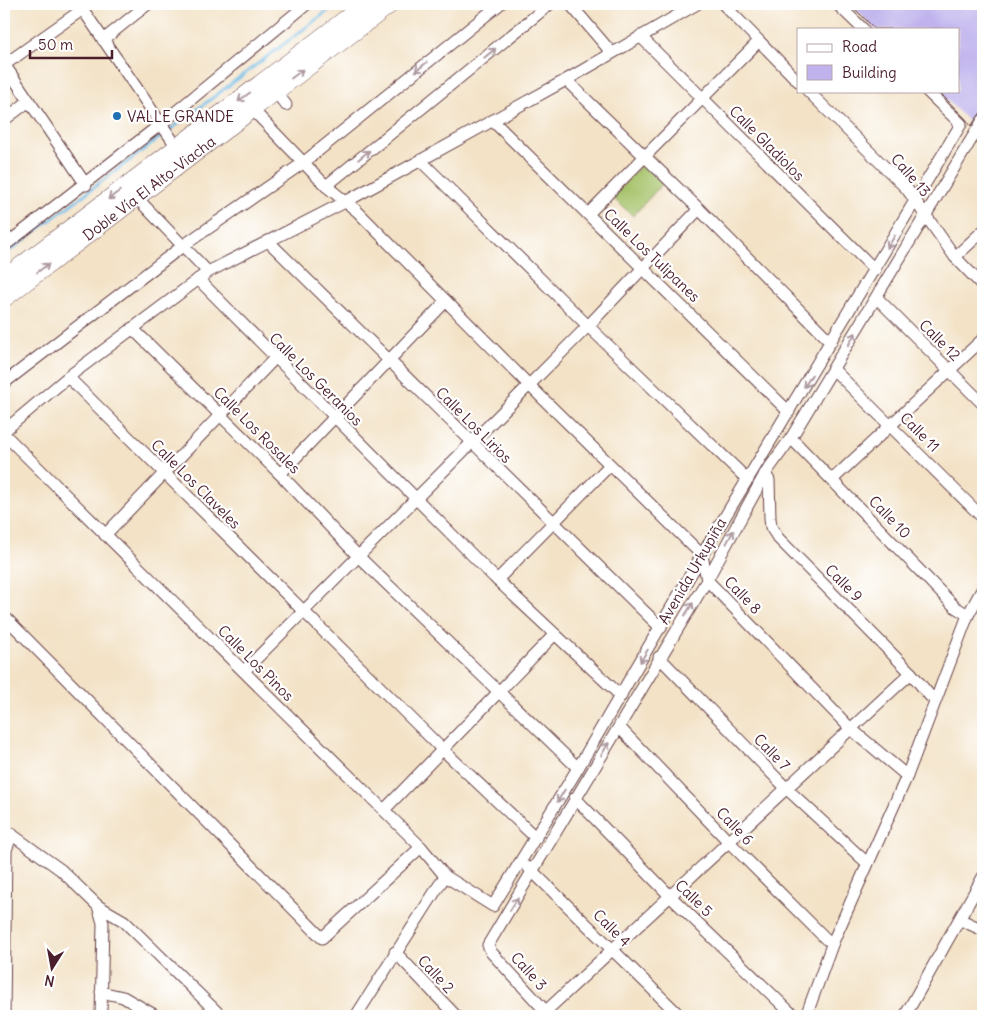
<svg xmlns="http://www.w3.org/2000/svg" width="987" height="1020" viewBox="0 0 987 1020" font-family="Delius,sans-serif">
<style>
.green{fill:#a5c269;stroke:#78704a}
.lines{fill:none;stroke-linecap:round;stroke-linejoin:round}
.stream{stroke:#6bb9e5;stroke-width:3}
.building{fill:#bfb2ed}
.minor-casing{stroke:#633c42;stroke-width:13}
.highway-casing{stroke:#633c42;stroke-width:19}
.minor{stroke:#fff;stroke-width:11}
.highway{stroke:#fff;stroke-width:18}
.oneway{stroke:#ae9aa0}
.poi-dot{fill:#1f6fb2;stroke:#fff;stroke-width:2}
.labels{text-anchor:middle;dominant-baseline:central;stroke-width:4.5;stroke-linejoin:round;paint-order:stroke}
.poi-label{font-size:15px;fill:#4a1f2b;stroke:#fff;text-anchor:start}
.street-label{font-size:15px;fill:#4a1f2b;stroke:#fff}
</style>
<rect width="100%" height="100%" fill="#fff"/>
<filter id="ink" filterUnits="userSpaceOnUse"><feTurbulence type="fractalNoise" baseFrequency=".02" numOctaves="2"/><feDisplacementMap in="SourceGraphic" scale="10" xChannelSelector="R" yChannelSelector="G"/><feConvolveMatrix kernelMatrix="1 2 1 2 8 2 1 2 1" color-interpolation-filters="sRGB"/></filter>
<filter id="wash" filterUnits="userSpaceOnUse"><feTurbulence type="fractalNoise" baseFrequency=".0096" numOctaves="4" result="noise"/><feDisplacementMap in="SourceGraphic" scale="20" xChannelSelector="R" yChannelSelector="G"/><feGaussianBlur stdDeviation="1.12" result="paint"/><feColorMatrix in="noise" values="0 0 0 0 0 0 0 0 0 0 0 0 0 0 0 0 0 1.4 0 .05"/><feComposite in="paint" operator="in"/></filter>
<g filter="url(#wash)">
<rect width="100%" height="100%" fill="#f3e2c6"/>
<path class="green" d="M642,164L663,183L633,216L612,197Z"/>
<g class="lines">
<path class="stream" d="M4,255L337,4"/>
</g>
<g id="blocks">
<path class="building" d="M850,4H983V110L971,126L966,119L938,91H958V29H875Z"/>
</g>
</g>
<g filter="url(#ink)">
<use href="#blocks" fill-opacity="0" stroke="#633c42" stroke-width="1"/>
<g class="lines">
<defs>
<g id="minor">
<path d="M79,4L177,147"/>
<path d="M570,4L611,52"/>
<path d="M723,4L798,81"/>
<path d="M837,4L863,29"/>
<path d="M640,36L875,270"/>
<path d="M103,40L148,4"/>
<path d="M4,64L86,185"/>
<path d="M4,65L83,9"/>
<path d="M566,80L699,209L831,342"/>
<path d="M275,91L286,105"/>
<path d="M808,91L907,189L955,257L983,286"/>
<path d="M252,109L326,186L357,211L528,384L702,555L707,580L850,728L907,776"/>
<path d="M4,120L29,101"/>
<path d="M493,121L789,412"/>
<path d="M421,161L588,326L748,480"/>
<path d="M326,186L550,4"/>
<path d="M136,197L208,272"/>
<path d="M588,214L758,42"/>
<path d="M268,241L661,628"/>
<path d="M4,246L161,124L307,4"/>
<path d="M955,257L983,231"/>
<path d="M198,279L494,577L621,696"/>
<path d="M877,298L983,404"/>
<path d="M132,328L280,474L358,556L578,768"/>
<path d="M833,369L983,518"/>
<path d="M68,377L442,749L536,838"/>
<path d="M4,383L184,245L303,163L500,4"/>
<path d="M4,431L68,377L208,272L347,201L566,80L697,4"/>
<path d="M4,434L421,847L445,876L493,906L578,768L702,555L961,124L927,91"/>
<path d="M791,438L955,607L968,615"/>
<path d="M280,474L446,301"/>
<path d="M765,474L769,480L770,518L771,527L778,538L911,673L930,696L934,698"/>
<path d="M833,479L983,339"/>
<path d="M105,535L275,358"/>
<path d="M497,580L610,465"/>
<path d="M4,616L322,938L421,847"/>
<path d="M659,657L786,788L867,863"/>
<path d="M244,671L588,326L699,209"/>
<path d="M619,727L729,842L826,939L833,942"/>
<path d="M575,798L671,897L794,1016"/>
<path d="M384,810L554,635"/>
<path d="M4,829L61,870L98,906L103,923L101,1016"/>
<path d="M528,867L680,1016"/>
<path d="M98,906L124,921L221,1016"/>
<path d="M961,920L983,930"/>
<path d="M395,952L456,1016"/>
<path d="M101,992L123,997L156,1016"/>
<path d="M546,1011L911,673"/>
<path d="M4,1016L6,850L12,834"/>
<path d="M356,1016L445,876"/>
<path d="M550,1016L491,952L488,945L707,580L765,474L791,438L983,120"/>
<path d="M806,1016L833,942L907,776L968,615L983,588"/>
<path d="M905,1016L983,877"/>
</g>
<g id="highway">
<path d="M4,279L366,4"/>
<path id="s1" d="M4,298L390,4"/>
</g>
</defs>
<use href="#minor" class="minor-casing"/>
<use href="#highway" class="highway-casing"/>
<use href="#minor" class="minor"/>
<use href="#highway" class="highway"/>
</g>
<defs><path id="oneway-shaft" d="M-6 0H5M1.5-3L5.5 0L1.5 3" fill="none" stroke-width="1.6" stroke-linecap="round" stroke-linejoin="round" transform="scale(1.25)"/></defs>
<g class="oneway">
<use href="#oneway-shaft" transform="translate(490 53) rotate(-39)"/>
<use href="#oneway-shaft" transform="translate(421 67) rotate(141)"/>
<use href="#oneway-shaft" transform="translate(297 74) rotate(-37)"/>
<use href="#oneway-shaft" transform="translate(244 97) rotate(143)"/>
<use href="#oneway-shaft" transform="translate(364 155) rotate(-39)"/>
<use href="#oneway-shaft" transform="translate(114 195) rotate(143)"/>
<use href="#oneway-shaft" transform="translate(891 242) rotate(121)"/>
<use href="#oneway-shaft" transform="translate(43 268) rotate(-37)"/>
<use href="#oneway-shaft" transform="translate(852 339) rotate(-59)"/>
<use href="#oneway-shaft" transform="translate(808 381) rotate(121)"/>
<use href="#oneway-shaft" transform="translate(730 537) rotate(-62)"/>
<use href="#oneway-shaft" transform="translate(689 609) rotate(-58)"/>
<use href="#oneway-shaft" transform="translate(644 656) rotate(121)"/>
<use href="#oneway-shaft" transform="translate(605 749) rotate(-59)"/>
<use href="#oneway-shaft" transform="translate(561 796) rotate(121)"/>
<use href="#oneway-shaft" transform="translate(514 904) rotate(-58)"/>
</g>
</g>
<circle class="poi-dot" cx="117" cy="116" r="5"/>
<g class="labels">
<g class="poi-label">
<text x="127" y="116">VALLE GRANDE</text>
</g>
<g class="street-label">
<text transform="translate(767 143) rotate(45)">Calle Gladiolos</text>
<text transform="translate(911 175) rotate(49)">Calle 13</text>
<text stroke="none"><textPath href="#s1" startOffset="182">Doble Vía El Alto-Viacha</textPath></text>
<text transform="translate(652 255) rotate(44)">Calle Los Tulipanes</text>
<text transform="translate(940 340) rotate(45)">Calle 12</text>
<text transform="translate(316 379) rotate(45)">Calle Los Geranios</text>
<text transform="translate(474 425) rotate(45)">Calle Los Lirios</text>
<text transform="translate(257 430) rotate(45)">Calle Los Rosales</text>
<text transform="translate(920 432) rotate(45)">Calle 11</text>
<text transform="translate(196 484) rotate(45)">Calle Los Claveles</text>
<text transform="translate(890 517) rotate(46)">Calle 10</text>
<text transform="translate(692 571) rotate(-60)">Avenida Urkupiña</text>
<text transform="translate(844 583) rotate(45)">Calle 9</text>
<text transform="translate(743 595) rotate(46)">Calle 8</text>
<text transform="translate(256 663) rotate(45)">Calle Los Pinos</text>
<text transform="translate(772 752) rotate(46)">Calle 7</text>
<text transform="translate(735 826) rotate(46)">Calle 6</text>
<text transform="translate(694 898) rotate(44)">Calle 5</text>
<text transform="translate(612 928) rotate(45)">Calle 4</text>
<text transform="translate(529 971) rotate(48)">Calle 3</text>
<text transform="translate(436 974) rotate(47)">Calle 2</text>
</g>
</g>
<rect width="987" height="1020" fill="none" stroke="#fff" stroke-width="20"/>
<rect x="797" y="28" width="162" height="65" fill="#ffffff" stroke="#b7a5aa"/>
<rect x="807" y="44" width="25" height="8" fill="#ffffff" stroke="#b7a5aa"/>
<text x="842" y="52" font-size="15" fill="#4a1f2b">Road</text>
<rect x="807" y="65" width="25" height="15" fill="#bfb2ed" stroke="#b7a5aa"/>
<text x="842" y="78" font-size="15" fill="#4a1f2b">Building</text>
<g transform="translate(52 968) rotate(191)" stroke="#ffffff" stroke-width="4" paint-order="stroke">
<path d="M0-4L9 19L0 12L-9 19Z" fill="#4a1f2b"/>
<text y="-8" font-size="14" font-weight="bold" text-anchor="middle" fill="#4a1f2b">N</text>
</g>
<path d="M30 50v8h82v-8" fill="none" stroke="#4a1f2b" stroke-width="2.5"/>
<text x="38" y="50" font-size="15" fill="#4a1f2b" stroke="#ffffff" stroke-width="4" paint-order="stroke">50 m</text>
</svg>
